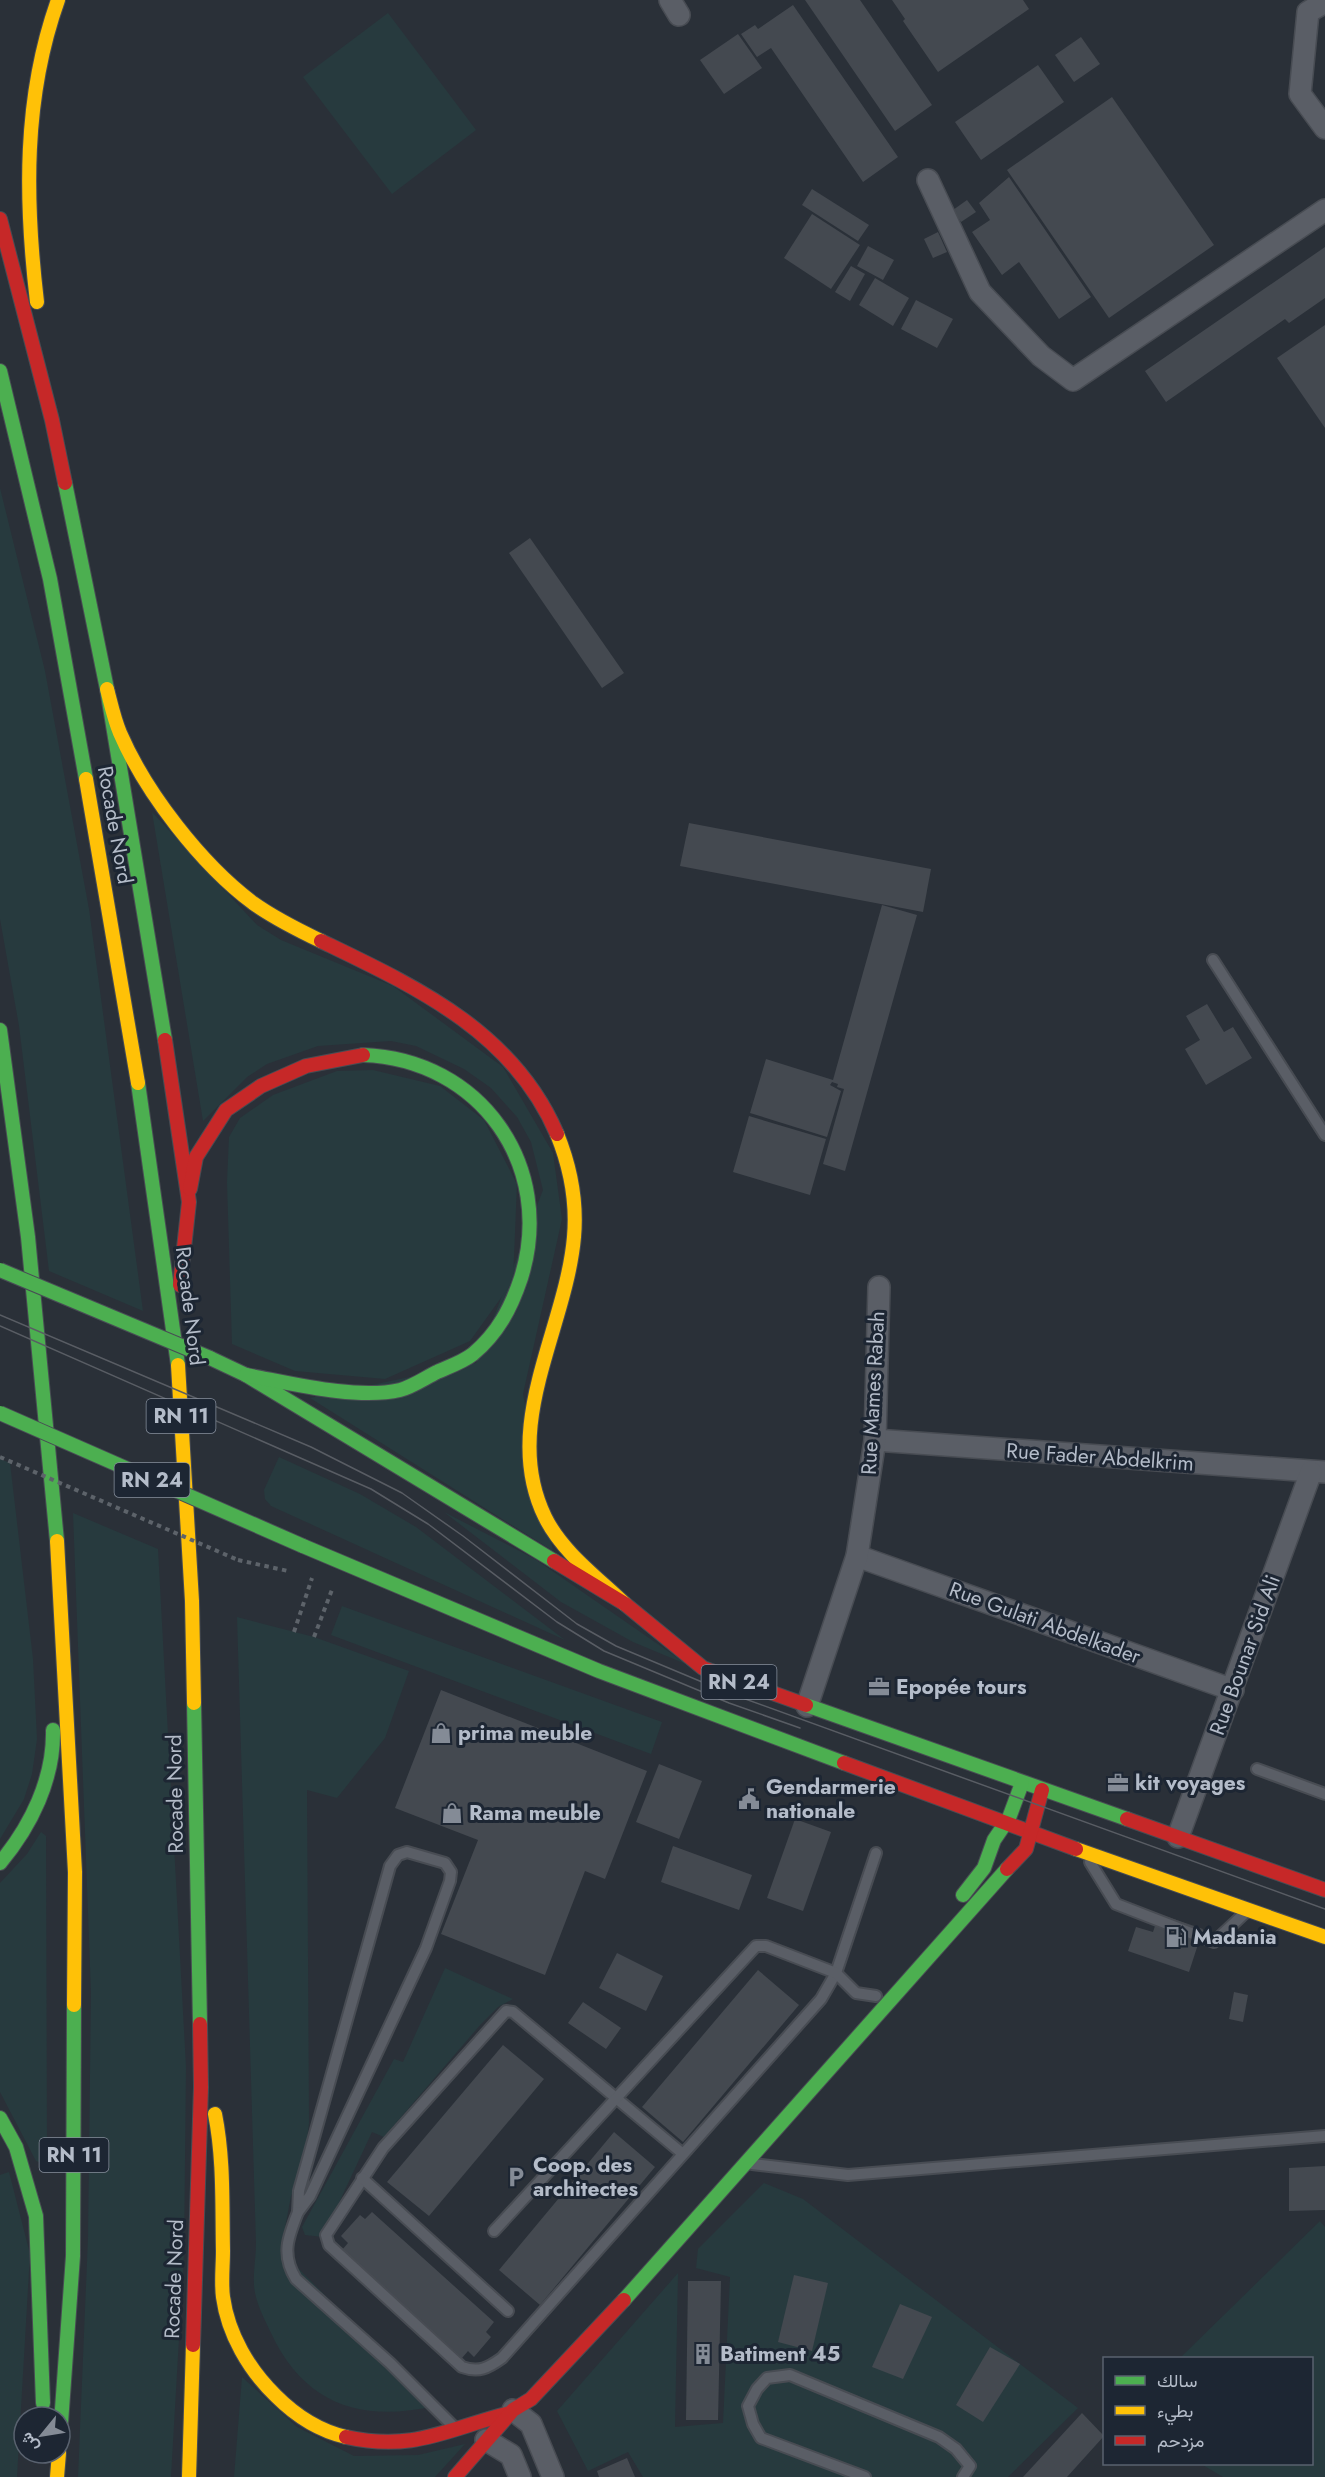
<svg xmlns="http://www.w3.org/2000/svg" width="1325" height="2477" viewBox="0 0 1325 2477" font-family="Jost,Vazirmatn,sans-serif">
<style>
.green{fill:#273a3e}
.building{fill:#444950}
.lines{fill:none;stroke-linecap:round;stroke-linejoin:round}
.lane-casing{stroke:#484c53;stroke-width:14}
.street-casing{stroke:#484c53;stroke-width:24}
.fast-casing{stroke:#484c53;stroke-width:16}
.slow-casing{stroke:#484c53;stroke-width:16}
.jam-casing{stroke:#484c53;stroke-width:16}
.path{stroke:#5d636a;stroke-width:4;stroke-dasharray:4.5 4.5;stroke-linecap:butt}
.lane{stroke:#5a5e66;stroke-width:10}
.street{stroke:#5a5e66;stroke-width:21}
.fast{stroke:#4caf50;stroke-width:14}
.slow{stroke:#ffc107;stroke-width:14}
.jam{stroke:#c62828;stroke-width:14}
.tram{stroke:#595d64;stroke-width:1.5}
.fast-bridge-casing{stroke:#484c55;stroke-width:16;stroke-linecap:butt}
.path-bridge{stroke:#5d636a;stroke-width:4;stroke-dasharray:4.5 4.5;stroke-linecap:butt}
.fast-bridge{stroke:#4caf50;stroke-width:14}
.labels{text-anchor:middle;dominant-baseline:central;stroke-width:6;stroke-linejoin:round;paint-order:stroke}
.shield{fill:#1d2633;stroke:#878f9c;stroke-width:1.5}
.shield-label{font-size:20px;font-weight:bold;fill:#b4bcc9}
.street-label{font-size:21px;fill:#b4bcc9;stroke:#1d2633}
.poi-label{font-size:21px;font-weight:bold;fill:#b4bcc9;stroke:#1d2633;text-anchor:start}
</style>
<rect width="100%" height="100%" fill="#2a3038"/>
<g class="green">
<path d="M388,13L476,130L392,194L303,77Z"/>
<path d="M0,488L45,671L89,909L143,1311L49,1271L19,1026L0,919Z"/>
<path d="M152,812L257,925L281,940L393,986L503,1067L553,1153L562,1219L523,1394L553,1551L310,1398L476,1363L543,1190L531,1142L517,1117L491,1088L464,1069L416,1046L391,1041L318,1046L267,1064L247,1077L203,1121Z"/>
<path d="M373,1070L440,1086L484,1120L517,1184L513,1281L470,1341L385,1379L295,1371L232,1344L227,1182L229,1137L240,1118L273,1095L337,1071Z"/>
<path d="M279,1457L360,1494L416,1527L565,1640L271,1506L265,1499L264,1490Z"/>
<path d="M0,1459L10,1463L33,1659L37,1739L32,1774L24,1799L0,1839Z"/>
<path d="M444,1512L535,1559L688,1665L633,1642L561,1602Z"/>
<path d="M73,1513L158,1549L186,2067L184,2252L171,2477H78L88,2238L91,1993Z"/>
<path d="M342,1606L662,1722L651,1754L331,1635Z"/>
<path d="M237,1617L314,1637L409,1671L385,1738L337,1798L307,1790L309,2123L303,2173L291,2196L285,2228L287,2257L435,2406C361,2423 304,2404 271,2333C264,2318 255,2302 254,2285C253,2272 256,2257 256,2244Z"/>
<path d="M41,1832L46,1836L47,2156L44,2164L36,2161L0,2092V1883L27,1854Z"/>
<path d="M445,1968L513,1999L498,2007L481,2024L384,2137L372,2132L323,2237L305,2235L302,2227L394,2059L403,2062Z"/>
<path d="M9,2172L30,2254L17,2477H0V2175Z"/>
<path d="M764,2183L803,2199L1078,2408L1008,2477H643L628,2452L588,2471L557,2411L678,2273L675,2427L723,2423L730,2277L696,2268L698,2249Z"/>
<path d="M1320,2221L1325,2227V2477H1223L1201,2464H1312V2358H1180Z"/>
<path d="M242,2377L297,2427L354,2456L418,2455L465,2444L435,2477H234Z"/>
</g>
<g class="building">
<path d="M805,0H860L932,105L895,131Z"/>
<path d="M892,0H1023L1029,9L938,72L903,21L905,19Z"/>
<path d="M793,5L898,157L863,182L771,48L757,57L741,34L755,25L758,29Z"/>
<path d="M738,34L762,68L724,94L700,60Z"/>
<path d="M1081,37L1100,64L1074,82L1055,55Z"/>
<path d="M1038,65L1064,102L981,160L955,122Z"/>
<path d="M1112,97L1214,245L1109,318L1007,170Z"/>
<path d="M1009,177L1091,297L1059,319L1019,262L1002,275L972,232L990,220L979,203Z"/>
<path d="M812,189L869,225L858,241L802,205Z"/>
<path d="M967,200L976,212L961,222L953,210Z"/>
<path d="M812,214L860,245L831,289L784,258Z"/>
<path d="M938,232L947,252L933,258L924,239Z"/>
<path d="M868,246L894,260L883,280L857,266Z"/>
<path d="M1325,247V298L1289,323L1285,319L1166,402L1145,371Z"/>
<path d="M851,266L865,274L850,301L835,292Z"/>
<path d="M875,278L909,298L893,326L859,305Z"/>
<path d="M916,300L953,319L937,348L901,329Z"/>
<path d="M1325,325V428L1277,358Z"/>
<path d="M530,538L624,673L602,688L509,553Z"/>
<path d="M689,823L931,869L923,912L680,866Z"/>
<path d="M882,905L917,915L845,1171L823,1164L844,1089L837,1087L838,1084L832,1082L830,1085L841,1091L827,1137L750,1113L766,1059L833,1080Z"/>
<path d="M1207,1004L1224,1032L1233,1027L1252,1058L1206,1085L1185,1049L1200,1040L1186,1016Z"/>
<path d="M749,1116L826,1139L810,1195L733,1172Z"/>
<path d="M441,1690L647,1771L605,1879L585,1871L545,1975L441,1934L478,1840L395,1808Z"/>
<path d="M659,1764L702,1781L679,1839L636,1822Z"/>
<path d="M795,1819L831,1832L803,1911L767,1898Z"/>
<path d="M673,1846L752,1875L739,1910L661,1882Z"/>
<path d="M1159,1914L1203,1929L1189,1972L1128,1951L1136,1927L1153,1932Z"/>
<path d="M617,1953L663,1976L646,2011L599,1988Z"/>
<path d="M758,1970L799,2005L683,2142L642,2107Z"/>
<path d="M1234,1992L1248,1995L1243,2022L1229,2019Z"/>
<path d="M583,2002L621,2028L606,2049L568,2023Z"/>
<path d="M503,2045L544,2079L429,2216L387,2182Z"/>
<path d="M614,2132L655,2167L540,2305L499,2270Z"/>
<path d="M1325,2166V2210L1289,2211V2168Z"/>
<path d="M372,2212L494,2322L486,2332L491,2337L474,2357L468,2351L462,2358L342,2250L348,2243L341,2236L360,2215L365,2219Z"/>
<path d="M794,2275L828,2283L812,2351L778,2342Z"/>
<path d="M688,2281H721L718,2420H686Z"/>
<path d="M900,2304L932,2317L903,2379L872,2367Z"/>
<path d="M990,2347L1020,2364L983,2422L956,2405Z"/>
<path d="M1082,2413L1104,2436L1067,2477H1023Z"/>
<path d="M627,2458L635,2477H599L597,2471Z"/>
</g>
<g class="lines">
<defs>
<g id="lane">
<path d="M1213,960L1325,1135"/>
<path d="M1257,1769L1325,1794"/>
<path d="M407,1852L445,1863L451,1872L450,1881L426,1948L310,2196L298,2212L299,2191L390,1866L398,1855Z"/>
<path d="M1090,1862L1116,1904L1214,1942L1245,1913"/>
<path d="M683,2154L513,2012L506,2011L383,2148L326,2235L329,2245L462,2367C479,2373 488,2368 502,2358L821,1999L836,1973L876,1853"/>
<path d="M752,2164L848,2175L1325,2136"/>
<path d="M362,2178L508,2311"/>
<path d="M298,2212C288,2237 281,2255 296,2279L390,2363L454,2427"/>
<path d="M494,2231L756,1946H766L836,1973L856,1993L876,1996"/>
<path d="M865,2477L761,2438L753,2424L748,2406L757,2389L767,2378L790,2375L939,2437L956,2449L970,2466L963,2477"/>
</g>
<g id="street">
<path d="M670,0L679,15"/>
<path d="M1325,2L1308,12L1300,94L1325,128"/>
<path d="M928,180L980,292L1041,356L1073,380L1325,210"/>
<path d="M875,1440L1325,1472"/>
<path d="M857,1556L1233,1690"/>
<path d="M807,1706L857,1556L875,1440L879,1287"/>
<path d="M1178,1837L1311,1472"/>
<path d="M513,2410L531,2424L553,2477"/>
<path d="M486,2440L511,2455L520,2477"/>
</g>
<g id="fast">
<path d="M0,371L50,579L86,779"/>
<path d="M65,483L107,689L165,1040"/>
<path d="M0,1030L28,1237L57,1541"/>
<path d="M138,1083L178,1365"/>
<path d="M210,1358L246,1375L554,1561"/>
<path d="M246,1375C290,1383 356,1400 400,1390C412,1387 425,1378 437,1372C448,1367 463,1362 473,1354C498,1333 511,1308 521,1278C556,1166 480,1059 363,1055"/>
<path d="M303,1546L599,1671L844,1763"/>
<path d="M194,1703L200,2024"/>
<path d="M806,1705L1127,1819"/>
<path d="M0,1863C31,1826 54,1779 53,1730"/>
<path d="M963,1895L984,1868L994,1840L1009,1818L1022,1783"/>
<path d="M0,2118L16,2147L36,2216L43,2403"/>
<path d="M624,2300L1007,1869"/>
<path d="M60,2437L73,2256L74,2005"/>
</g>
<g id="slow">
<path d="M37,302C25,200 23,98 58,0"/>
<path d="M107,689C111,704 114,719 120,733C146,793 201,864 253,903C274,918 298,930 321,941"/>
<path d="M86,779L138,1083"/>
<path d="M557,1134C570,1166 577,1203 574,1237C566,1329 500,1425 545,1517C562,1552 598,1578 625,1604"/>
<path d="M178,1365L192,1601L194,1703"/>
<path d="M57,1541L75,1872L74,2005"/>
<path d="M1076,1849L1325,1937"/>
<path d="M215,2114C224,2159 222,2205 223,2251C223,2266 221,2282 223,2297C228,2334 249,2370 276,2396C295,2415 320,2431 346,2437"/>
<path d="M57,2477L59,2453"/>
<path d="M189,2477L193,2345"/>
</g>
<g id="jam">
<path d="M0,219L52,420L65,483"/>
<path d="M321,941C416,987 513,1031 557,1134"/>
<path d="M165,1040L189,1202L180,1285"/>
<path d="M190,1189L196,1157L226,1110L261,1086L306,1066L363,1055"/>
<path d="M554,1561L625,1604L703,1668L806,1705"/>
<path d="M844,1763L1076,1849"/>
<path d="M1127,1819L1325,1890"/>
<path d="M1007,1869L1026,1849L1042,1790"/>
<path d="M193,2345L201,2087L200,2024"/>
<path d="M346,2437C414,2452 447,2429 510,2413"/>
<path d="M455,2477L513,2410L531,2399L624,2300"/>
</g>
</defs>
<use href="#lane" class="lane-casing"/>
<use href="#street" class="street-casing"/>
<use href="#fast" class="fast-casing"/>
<use href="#slow" class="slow-casing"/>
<use href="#jam" class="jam-casing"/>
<g class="path">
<path d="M238,1560L288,1571"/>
<path d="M294,1632L312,1578"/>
<path d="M314,1637L333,1587"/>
</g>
<use href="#lane" class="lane"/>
<use href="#street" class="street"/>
<use href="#fast" class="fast"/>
<use href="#slow" class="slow"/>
<use href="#jam" class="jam"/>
<g class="tram">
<path d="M0,1315L311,1447L402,1493L463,1536L577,1624L616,1646L726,1692L1325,1909"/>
<path d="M0,1326L371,1489L428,1524L557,1622L604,1651L729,1703L800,1728"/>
</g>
<defs>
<g id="fast-bridge">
<path d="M0,1270L210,1358"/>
<path d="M0,1413L303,1546"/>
</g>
</defs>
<use href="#fast-bridge" class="fast-bridge-casing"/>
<path class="path-bridge" d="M0,1457L238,1560"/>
<use href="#fast-bridge" class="fast-bridge"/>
</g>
<defs>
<symbol id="office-bare" viewBox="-9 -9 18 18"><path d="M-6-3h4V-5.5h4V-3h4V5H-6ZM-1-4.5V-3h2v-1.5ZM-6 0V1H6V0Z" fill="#848b96" stroke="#1d2633" stroke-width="2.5" paint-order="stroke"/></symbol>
<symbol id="shop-bare" viewBox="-9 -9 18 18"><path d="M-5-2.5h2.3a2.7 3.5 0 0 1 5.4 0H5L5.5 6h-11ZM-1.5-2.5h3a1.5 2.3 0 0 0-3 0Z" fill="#848b96" stroke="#1d2633" stroke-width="2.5" paint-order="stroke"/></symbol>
<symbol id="civic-bare" viewBox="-9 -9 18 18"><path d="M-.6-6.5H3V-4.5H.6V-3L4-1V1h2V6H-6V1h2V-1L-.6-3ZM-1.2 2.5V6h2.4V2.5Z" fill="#848b96" stroke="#1d2633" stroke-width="2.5" paint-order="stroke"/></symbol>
<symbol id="fuel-bare" viewBox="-9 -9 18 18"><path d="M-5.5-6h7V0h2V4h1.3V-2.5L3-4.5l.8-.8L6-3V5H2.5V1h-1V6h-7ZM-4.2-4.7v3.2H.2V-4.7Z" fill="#848b96" stroke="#1d2633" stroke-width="2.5" paint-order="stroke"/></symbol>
<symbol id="parking-bare" viewBox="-9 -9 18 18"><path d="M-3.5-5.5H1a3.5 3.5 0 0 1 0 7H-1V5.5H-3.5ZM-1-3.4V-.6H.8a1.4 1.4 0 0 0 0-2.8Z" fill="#848b96" stroke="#1d2633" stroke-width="2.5" paint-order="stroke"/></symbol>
<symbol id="building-bare" viewBox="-9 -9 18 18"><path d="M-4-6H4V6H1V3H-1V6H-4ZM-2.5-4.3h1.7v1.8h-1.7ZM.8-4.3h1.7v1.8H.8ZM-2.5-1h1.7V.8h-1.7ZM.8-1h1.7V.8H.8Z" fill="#848b96" stroke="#1d2633" stroke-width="2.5" paint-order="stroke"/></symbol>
</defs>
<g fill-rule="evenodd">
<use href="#office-bare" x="864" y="1672" width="30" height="30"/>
<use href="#shop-bare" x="426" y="1718" width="30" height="30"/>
<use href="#office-bare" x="1103" y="1768" width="30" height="30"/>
<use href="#civic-bare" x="734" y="1784" width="30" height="30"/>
<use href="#shop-bare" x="437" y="1798" width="30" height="30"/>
<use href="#fuel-bare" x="1161" y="1922" width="30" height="30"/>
<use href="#parking-bare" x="501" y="2162" width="30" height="30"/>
<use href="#building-bare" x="688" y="2339" width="30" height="30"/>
</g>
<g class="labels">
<g class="shield">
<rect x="146.5" y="1399" width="69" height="34" rx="4.5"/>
<rect x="114.5" y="1463" width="75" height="34" rx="4.5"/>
<rect x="701.5" y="1665" width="75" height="34" rx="4.5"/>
<rect x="39.5" y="2138" width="69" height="34" rx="4.5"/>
</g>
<g class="shield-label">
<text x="181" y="1416">RN 11</text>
<text x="152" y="1480">RN 24</text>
<text x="739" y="1682">RN 24</text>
<text x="74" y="2155">RN 11</text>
</g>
<g class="street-label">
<text transform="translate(115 825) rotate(80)">Rocade Nord</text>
<text transform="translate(190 1306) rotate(83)">Rocade Nord</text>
<text transform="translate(873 1393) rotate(-87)">Rue Mames Rabah</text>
<text transform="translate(1100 1457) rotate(4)">Rue Fader Abdelkrim</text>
<text transform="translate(1045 1623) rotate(20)">Rue Gulati Abdelkader</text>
<text transform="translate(1245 1655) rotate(-70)">Rue Bounar Sid Ali</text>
<text transform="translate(175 1794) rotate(-91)">Rocade Nord</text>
<text transform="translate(174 2279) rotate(-88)">Rocade Nord</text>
</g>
<g class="poi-label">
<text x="896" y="1687">Epopée tours</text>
<text x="458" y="1733">prima meuble</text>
<text x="1135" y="1783">kit voyages</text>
<text x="766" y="1787">Gendarmerie<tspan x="766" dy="24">nationale</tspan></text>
<text x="469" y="1813">Rama meuble</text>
<text x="1193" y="1937">Madania</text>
<text x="533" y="2165">Coop. des<tspan x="533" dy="24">architectes</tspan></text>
<text x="720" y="2354">Batiment 45</text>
</g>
</g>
<rect x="1103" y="2357" width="210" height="108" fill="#1d2633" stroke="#59626f" stroke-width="1.5"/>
<rect x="1115" y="2376" width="30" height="9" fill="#4caf50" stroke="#59626f" stroke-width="1.5"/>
<text x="1157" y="2387" font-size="18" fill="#b4bcc9">سالك</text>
<rect x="1115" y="2406" width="30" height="9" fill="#ffc107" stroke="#59626f" stroke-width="1.5"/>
<text x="1157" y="2417" font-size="18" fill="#b4bcc9">بطيء</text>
<rect x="1115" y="2436" width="30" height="9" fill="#c62828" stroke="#59626f" stroke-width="1.5"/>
<text x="1157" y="2447" font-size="18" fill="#b4bcc9">مزدحم</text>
<g transform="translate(42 2435) rotate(240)"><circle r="28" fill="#1d2633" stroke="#59626f" stroke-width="1.5"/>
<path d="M0-4.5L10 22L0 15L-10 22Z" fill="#848b96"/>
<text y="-9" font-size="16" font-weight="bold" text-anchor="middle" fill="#b4bcc9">ش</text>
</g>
</svg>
